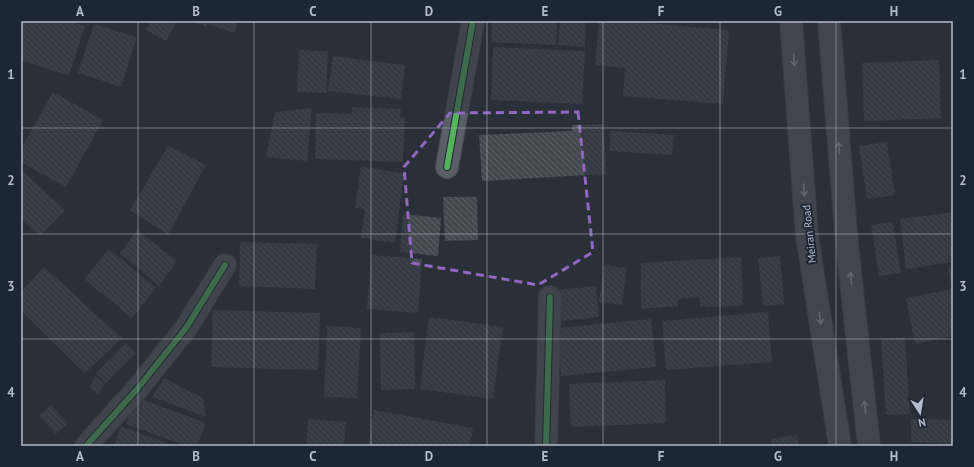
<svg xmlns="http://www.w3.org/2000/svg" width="974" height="467" viewBox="0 0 974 467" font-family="'PT Sans',sans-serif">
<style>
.building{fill:url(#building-back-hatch)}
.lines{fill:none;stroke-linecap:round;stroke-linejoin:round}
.minor-casing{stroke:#484c53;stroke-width:24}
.major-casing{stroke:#484c55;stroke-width:24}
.minor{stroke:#5a5e66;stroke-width:22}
.major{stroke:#5c6168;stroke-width:22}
.cycleway-casing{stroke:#1d2633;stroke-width:8}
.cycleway{stroke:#56b35d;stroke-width:6}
.oneway{stroke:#a2aab6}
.marked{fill:none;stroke:#9266c3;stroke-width:3;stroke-dasharray:8 5;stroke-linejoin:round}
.grid{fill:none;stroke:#b4bcc9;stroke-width:1;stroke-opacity:0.55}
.labels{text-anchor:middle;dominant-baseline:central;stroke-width:4;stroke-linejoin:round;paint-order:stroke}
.street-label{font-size:11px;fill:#b4bcc9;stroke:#1d2633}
.neatline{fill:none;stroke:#b4bcc9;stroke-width:1.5}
.grid-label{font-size:13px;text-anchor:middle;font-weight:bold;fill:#b4bcc9}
</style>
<defs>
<pattern id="building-back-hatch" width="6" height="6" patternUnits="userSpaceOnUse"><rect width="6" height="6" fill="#444950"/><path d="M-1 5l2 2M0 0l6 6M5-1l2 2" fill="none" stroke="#5d6168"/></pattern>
</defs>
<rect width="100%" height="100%" fill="#2a3038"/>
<g class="building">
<path d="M21,21H69L85,26L69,76L21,60Z"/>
<path d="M151,21H177L166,41L146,30Z"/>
<path d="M191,21H238L234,33L207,24V27Z"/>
<path d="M492,21H557L556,45L491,42Z"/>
<path d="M560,21H586L585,47L558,45Z"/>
<path d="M599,21H623L729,30L723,104L623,96L625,68L595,65Z"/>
<path d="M94,24L137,37L121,87L78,73Z"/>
<path d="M493,47L585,51L582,104L491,100Z"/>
<path d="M299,50L328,51L326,93L297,92Z"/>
<path d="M333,56L405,65L401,99L328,91Z"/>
<path d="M939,60L941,118L864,121L862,63Z"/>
<path d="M53,92L103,120L66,187L21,162V149Z"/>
<path d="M352,107L401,109L400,117H405L403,162L315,159L316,113L352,114Z"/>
<path d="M312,108L307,161L266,157L275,112Z"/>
<path d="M604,124L606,174L482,181L479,135L572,131V125Z"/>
<path d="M611,131L674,135L672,155L609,151Z"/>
<path d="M887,142L895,195L867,199L859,146Z"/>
<path d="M168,146L206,165L168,235L130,210Z"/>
<path d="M361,166L404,174L395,243L361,238L365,209L355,208Z"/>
<path d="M21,169L65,210L40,236L21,219Z"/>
<path d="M443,197H477L478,240L445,241Z"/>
<path d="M953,212V262L906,269L900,219Z"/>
<path d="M403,214L441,218L438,256L400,252Z"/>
<path d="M893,222L901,273L879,276L871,225Z"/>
<path d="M137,230L177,261L159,286L120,253Z"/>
<path d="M240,242L317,244L315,289L239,286Z"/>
<path d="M109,249L156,288L132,318L84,279Z"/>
<path d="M371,255L422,259L418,313L367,309Z"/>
<path d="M780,256L784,304L763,306L758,258Z"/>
<path d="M741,257L743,306L700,307L699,297L678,299V306L641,309V263Z"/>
<path d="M604,265L627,268L622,305L599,302Z"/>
<path d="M44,267L122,338L85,373L21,311V292Z"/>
<path d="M953,267V284H951L948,268Z"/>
<path d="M596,286L599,317L560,321L558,290Z"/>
<path d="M953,289V336L915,344L906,298Z"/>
<path d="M213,310L320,313L318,370L211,367Z"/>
<path d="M768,312L772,362L666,370L662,321Z"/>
<path d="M429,317L503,327L493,399L420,389Z"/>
<path d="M651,319L656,367L561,376L557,328Z"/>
<path d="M327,326L361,328L357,398L324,397Z"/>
<path d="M414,332L415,389L381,390L380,333Z"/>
<path d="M905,337L910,414L886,415L881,339Z"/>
<path d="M126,343L136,353L106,383L96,373Z"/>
<path d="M95,377L105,383L98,394L89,387Z"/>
<path d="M164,378L203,398L206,417L152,397Z"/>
<path d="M665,380L666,423L571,427L569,384Z"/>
<path d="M136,397L206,423L197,446H186L126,424Z"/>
<path d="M51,405L68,423L56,434L39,416Z"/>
<path d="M374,410L473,428L470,446H368Z"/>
<path d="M308,419L346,422L344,446H306Z"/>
<path d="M911,419L953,420V444L911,442Z"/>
<path d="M121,426L174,446H114Z"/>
<path d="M797,435L799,446H772L771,439Z"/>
</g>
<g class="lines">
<defs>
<g id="minor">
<path d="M447,167L473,21"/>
<path d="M86,446L138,388L186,328L225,265"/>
<path d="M546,446L550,297"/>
</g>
<g id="major">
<path d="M791,21L807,236L840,446"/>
<path d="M829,21L847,244L869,446"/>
</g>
</defs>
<use href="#minor" class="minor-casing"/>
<use href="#major" class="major-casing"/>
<use href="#minor" class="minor"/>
<use href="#major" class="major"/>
<defs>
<g id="cycleway">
<path d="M447,167L473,21"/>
<path d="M86,446L138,388L186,328L225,265"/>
<path d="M546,446L550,297"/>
</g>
</defs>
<use href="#cycleway" class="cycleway-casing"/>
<use href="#cycleway" class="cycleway"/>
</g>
<defs><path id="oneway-shaft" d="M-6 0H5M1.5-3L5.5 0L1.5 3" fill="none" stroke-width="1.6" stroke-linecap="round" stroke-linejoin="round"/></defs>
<g class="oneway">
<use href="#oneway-shaft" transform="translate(794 60) rotate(86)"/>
<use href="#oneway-shaft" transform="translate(839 148) rotate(-95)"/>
<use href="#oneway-shaft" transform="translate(804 190) rotate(86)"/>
<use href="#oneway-shaft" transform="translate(851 278) rotate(-96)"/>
<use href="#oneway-shaft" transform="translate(820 318) rotate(81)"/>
<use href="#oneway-shaft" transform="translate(865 407) rotate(-96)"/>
</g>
<path d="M0 0H974V467H0ZM578,112L593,252L538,285L412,263L404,167L450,113Z" fill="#2a3038" fill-opacity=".55" fill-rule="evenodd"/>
<path class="marked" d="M578,112L593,252L538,285L412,263L404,167L450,113Z"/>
<path class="grid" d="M138,21V446M254,21V446M371,21V446M487,21V446M603,21V446M720,21V446M836,21V446M21,128H953M21,234H953M21,339H953"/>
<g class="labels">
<g class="street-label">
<text transform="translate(809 234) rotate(-96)">Meiran Road</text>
</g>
</g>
<rect width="974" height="467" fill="none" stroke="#1d2633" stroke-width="44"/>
<g transform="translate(920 413) rotate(168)" stroke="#1d2633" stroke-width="3" paint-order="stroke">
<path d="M0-3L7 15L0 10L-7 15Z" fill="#b4bcc9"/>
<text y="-6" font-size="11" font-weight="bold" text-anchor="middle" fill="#b4bcc9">N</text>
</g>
<rect x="22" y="22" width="930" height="423" class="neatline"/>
<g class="grid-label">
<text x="80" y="16">A</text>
<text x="196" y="16">B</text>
<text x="313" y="16">C</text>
<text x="429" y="16">D</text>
<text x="545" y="16">E</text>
<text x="661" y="16">F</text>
<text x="778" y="16">G</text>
<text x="894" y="16">H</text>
<text x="11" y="79">1</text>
<text x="963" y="79">1</text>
<text x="11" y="185">2</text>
<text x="963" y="185">2</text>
<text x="11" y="291">3</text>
<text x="963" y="291">3</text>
<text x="11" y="397">4</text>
<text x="963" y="397">4</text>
<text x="80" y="461">A</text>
<text x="196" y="461">B</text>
<text x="313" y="461">C</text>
<text x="429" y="461">D</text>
<text x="545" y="461">E</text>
<text x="661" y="461">F</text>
<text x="778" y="461">G</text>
<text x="894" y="461">H</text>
</g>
</svg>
